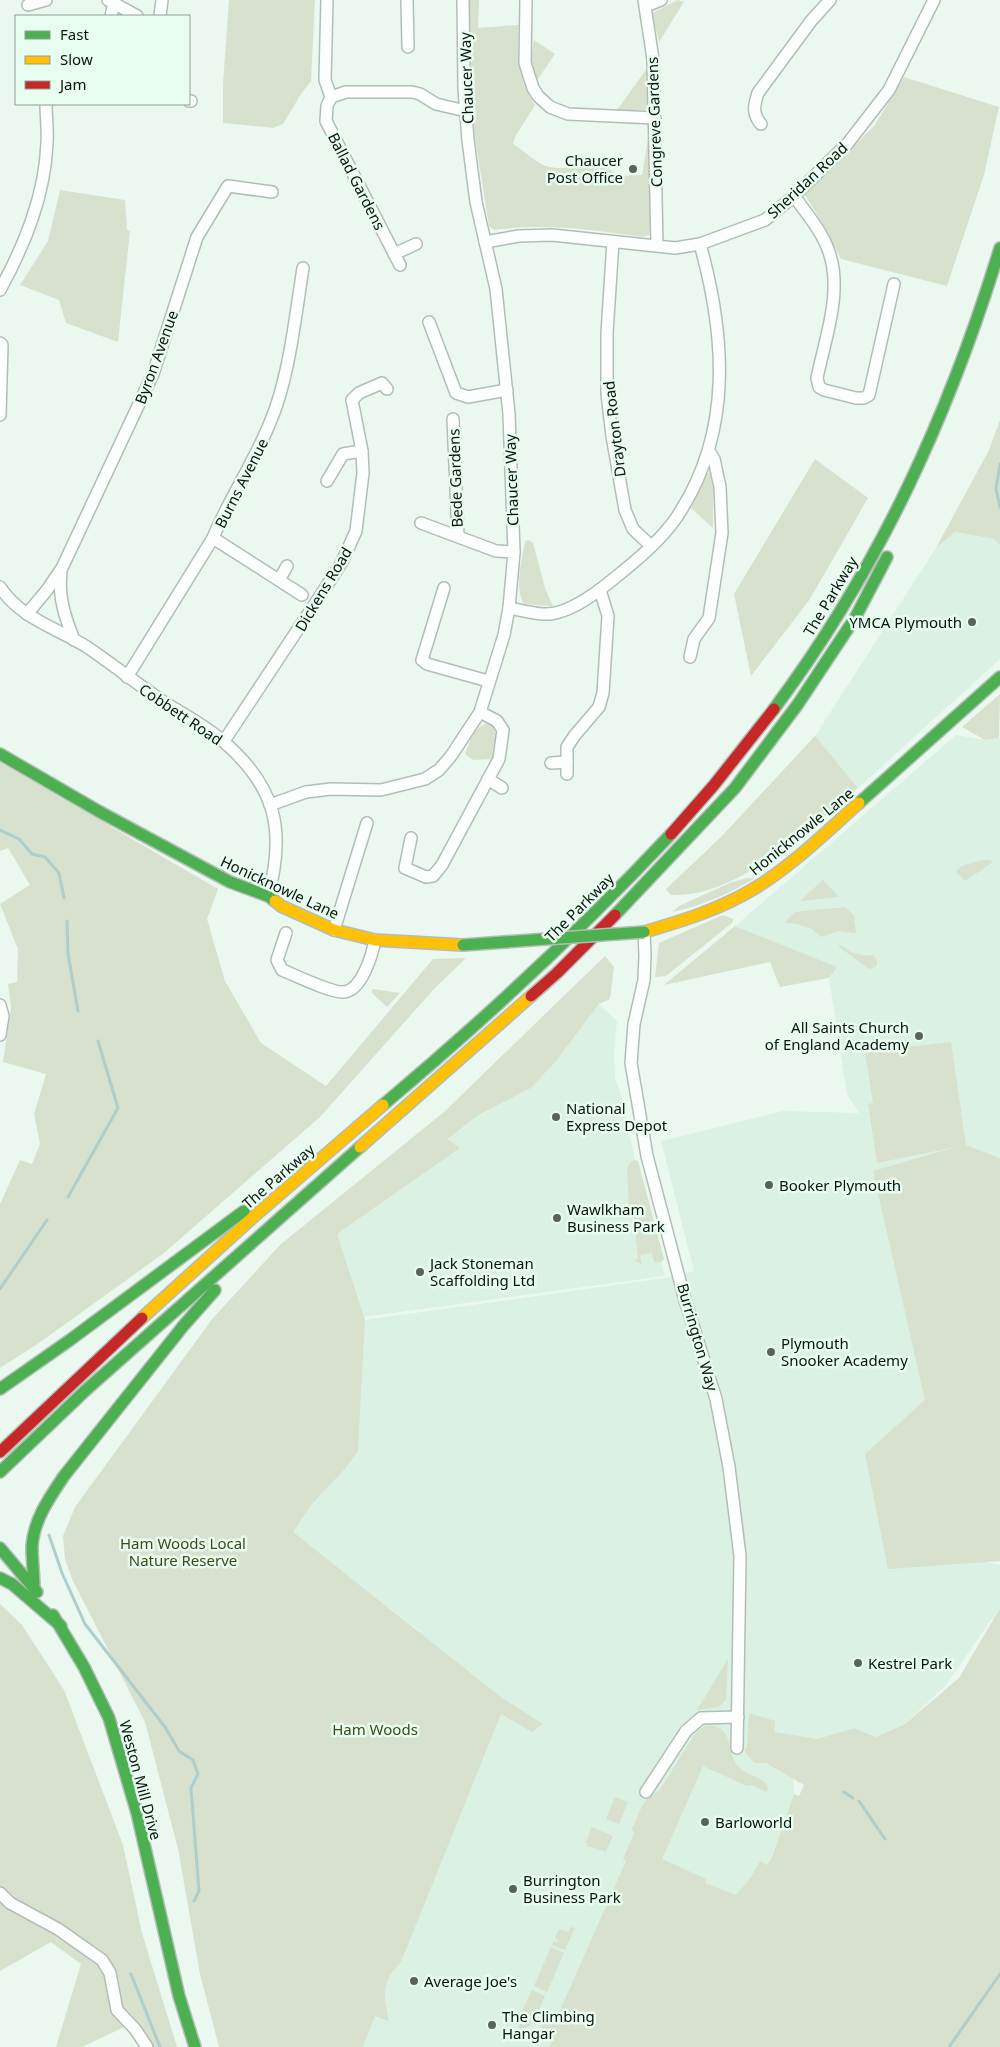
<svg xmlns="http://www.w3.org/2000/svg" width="1000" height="2047" viewBox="0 0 1000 2047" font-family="'Noto Sans',sans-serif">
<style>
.built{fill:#dbf1e4}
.green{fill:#d7e1ce}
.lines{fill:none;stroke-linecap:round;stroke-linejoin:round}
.stream{stroke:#adcecc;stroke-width:3}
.street-casing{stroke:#b3bdb7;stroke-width:14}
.fast-casing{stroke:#b3bdb7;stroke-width:14}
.slow-casing{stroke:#b3bdb7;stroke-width:14}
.jam-casing{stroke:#b3bdb7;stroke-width:14}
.street{stroke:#fcfefd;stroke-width:11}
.fast{stroke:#4caf50;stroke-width:11}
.slow{stroke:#ffc107;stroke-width:11}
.jam{stroke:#c62828;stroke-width:11}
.fast-bridge-casing{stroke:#b3bdb7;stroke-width:14;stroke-linecap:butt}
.fast-bridge{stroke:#4caf50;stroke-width:11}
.poi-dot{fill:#59635d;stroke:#e6fdef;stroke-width:2}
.labels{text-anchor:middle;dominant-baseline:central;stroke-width:5;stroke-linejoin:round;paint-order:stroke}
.street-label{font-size:15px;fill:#0b130e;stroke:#e6fdef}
.poi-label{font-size:15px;fill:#0b130e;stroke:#e6fdef;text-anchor:start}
.park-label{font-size:15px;fill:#3e4916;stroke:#e6fdef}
</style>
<rect width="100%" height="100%" fill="#ebf8f0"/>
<g class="built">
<path d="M955,532L994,539L1000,546V659L858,788L815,736L936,548Z"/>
<path d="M956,735L985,740L1000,738V1158L966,1145L977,1560L1000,1565V1607L946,1685L905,1724L876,1737L854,1728L817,1739L786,1735L766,1763L793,1777L794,1794L772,1857L754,1885L555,2047H347L419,1631L292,1532L311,1505L345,1469L358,1451L365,1320L664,1278L694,1271L661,1141L783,1111L859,1113L847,1094L829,978L836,967L735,926Z"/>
<path d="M599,1004L617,1021L614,1052L615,1079L621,1094L635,1160L630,1162L629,1213H633L638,1259L635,1260L642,1264L640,1255L652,1253L654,1263L661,1262L665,1276L348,1319L337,1234L460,1148L448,1140L480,1114L531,1088L557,1060Z"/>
</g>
<g class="green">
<path d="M229,0H315L311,81L301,94L283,124L273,128L223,123V83Z"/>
<path d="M469,0H479L478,28L518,25C518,53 518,82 535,105L515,137L513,144C523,150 535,162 546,166C566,173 604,158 618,176L642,175L649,133L654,212L649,235L642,237C592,230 544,223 494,230L489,226L472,118Z"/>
<path d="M678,0L684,2L659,42L652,13Z"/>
<path d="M534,40L555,54L538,79C528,70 532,52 534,40Z"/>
<path d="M648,67L651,103L648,110H617Z"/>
<path d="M904,77L999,107L984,175L947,286L841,259L824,226L805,195L875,125Z"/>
<path d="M60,190L125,200L127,230L130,231L118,342L66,323L59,300L20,285L48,241Z"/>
<path d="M1000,420V545L994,539L955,532L936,548L989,450Z"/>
<path d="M815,459L868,498L810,599L751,676L734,594Z"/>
<path d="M710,472L713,488V528L691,508L707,474Z"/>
<path d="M529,540L533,543L545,588L553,606L524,604C514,587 522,560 525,541Z"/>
<path d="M1000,694L999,738L985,740L962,727Z"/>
<path d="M489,723C500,732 496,747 492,759L473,760L465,754C470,742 474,725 489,723Z"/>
<path d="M815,736L858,788C812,828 736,898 671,895L666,889L721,837Z"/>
<path d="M0,762L218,889L207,919L225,981L261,1043L326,1086L433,959L466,958L434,989L320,1117L164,1253L39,1343L0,1368V1204L20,1160L32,1164L40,1144L34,1114L46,1074L3,1062L11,1008L8,984L17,982L18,949L0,904L30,885L8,848L0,851Z"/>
<path d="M981,860H989L993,862L965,881L956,871L962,866Z"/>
<path d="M747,878H755C729,894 701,906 672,912L679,906L732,882Z"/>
<path d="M823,880L839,897L800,901Z"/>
<path d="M845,907L854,916L856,933H854L838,931L821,937L812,929L797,924L784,923L795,912Z"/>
<path d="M723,915L733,919V922L666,976L655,977L659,943Z"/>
<path d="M735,926L837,967L829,978L780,987L770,962L664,985Z"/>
<path d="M841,945L851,952L866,956L873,955L877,960V965L873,968L869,969L838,946Z"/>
<path d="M605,956L614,967L610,999L599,1004L557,1060L531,1088L480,1114L448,1139L460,1148L337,1234L365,1320L358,1451L345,1469L311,1505L293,1532L502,1698L543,1724L532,1732L501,1714L401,1962C380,1983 384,1994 389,2021L375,2016L363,2047H219L200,1974L178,1849L145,1722L72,1579L65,1559L63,1536L75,1507L213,1318L281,1244L444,1112Z"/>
<path d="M373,989L400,993L387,1007L371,992Z"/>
<path d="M951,1042L966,1145L1000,1158V1561L888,1569L865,1454L925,1400L873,1171L956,1147L877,1163L868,1104L873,1103L865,1052Z"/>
<path d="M635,1160L638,1161L664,1259L661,1262L654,1263L652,1253L640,1255L642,1265L634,1260L638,1259L633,1213H629L627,1169L630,1162Z"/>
<path d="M0,1604L22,1625L64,1690L123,1845L142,1933L177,2047H145L135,2022L82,2047H56L81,1964L51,1942L0,1971Z"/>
<path d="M1000,1608V2047H549L553,2039L544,2035L541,2026L543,2022L554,2024L626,1861L623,1859L634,1833L632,1829L642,1806L648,1798L659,1791L694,1735C700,1729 705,1724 714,1726C733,1731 727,1752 737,1765C745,1776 763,1775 768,1788L767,1792L751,1785L747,1786L703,1766L662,1859L706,1879L705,1883L736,1895L751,1877L760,1861L767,1865L772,1857L794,1794L799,1796L804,1785L766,1763H755L746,1754L745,1748H747L749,1713L775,1721L774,1732L817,1739L854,1728L876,1737L905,1724L959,1678Z"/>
<path d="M728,1659L726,1699L719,1707L697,1710Z"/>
<path d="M615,1797L628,1802L619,1824L606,1819Z"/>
<path d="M592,1827L613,1836L606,1852L587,1846L588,1844L586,1842Z"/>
<path d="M571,1927L575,1928L565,1950L552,1945L554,1941L557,1943L558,1940L555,1938L559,1929L568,1932Z"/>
<path d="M551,1947L564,1953L547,1992L534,1986Z"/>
<path d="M532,1990L545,1996L533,2023L523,2030L518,2028L520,2022L517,2021Z"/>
</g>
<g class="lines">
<g class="stream">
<path d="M1000,464L996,489L1000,507"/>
<path d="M0,830L19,839L32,854L45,857L59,873L64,898"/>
<path d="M67,921L68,954L78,1011"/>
<path d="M68,1197L118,1108L98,1041"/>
<path d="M0,1289L47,1220"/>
<path d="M49,1535L62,1573L85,1624L165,1727L179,1751L193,1760L198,1774L191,1788L199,1891L194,1901"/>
<path d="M844,1792L853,1798"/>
<path d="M859,1801L885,1839"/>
<path d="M131,1974L160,2047"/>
<path d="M949,2047L1000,1974"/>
</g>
<defs>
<g id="street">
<path d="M108,0L137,16"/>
<path d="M327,0L325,80L331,97"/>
<path d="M407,0L408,47"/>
<path d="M526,0L525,63L533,88L538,96L550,107L568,114L655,118"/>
<path d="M644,0L653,59L657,245"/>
<path d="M28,5L46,0"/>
<path d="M646,6L661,0"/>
<path d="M111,16L114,3"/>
<path d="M160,16L162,0"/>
<path d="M331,97L327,106L326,121L400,265"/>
<path d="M331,97L346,92H412L420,94L436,104L466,111"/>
<path d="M189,101H191"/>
<path d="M761,124C752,114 754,105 758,93L811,21L830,0"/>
<path d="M794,196C806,213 822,231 829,252C843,291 825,339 817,378L819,387L824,390L856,398H864L869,395L894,284"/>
<path d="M485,242L519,236L552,235L675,248L700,244L765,220L794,196L848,143L889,90L934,0"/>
<path d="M613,242L607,333V394L612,436L625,510L633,529L651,546"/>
<path d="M394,254L416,244"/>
<path d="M0,290C25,244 45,195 47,143C48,130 46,117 46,104"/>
<path d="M429,322L456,393L468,397L507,390"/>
<path d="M0,343L2,345L0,415"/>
<path d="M453,419L458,536"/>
<path d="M327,481L343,454L362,451"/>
<path d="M421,523L496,551L514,552"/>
<path d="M213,538L302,595"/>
<path d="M61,573C58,597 65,617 74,640"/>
<path d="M279,580L287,566"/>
<path d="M0,587C20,618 57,628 87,647C112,664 136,683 161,700C182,714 206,726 224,742C276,787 286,831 268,896"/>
<path d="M444,588L422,660L427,664L488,681"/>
<path d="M509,608C520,610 532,613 543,614C569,616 603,588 622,572C642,556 667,534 680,512C733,429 725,334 700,244"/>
<path d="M27,614L47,590L62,568L153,374L197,237L228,186L272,192"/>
<path d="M690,657L694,639L709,618L722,533L720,487L714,459L709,451"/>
<path d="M127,677L213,538C229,499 253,464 269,425C289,380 295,318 303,268"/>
<path d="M224,741L322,593L342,562L356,531L363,473L362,451L352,400L359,393L382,383L387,389"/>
<path d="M551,763L567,762"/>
<path d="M567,774V747L575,735L599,707L603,693L608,616L600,590"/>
<path d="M488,779L502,788"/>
<path d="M270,805L306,792L331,789L381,790L425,779L439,770L451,756L480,712L504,635L509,608L514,552L509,414L496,289L476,202L468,140L464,89L463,0"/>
<path d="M411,838L405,868L426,877L433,876L442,865L499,759L503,730L497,721L480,712"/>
<path d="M334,930L367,823"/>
<path d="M644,932L645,955L644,980L634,1024L631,1063L647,1156L685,1300L716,1399L729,1467L740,1556L737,1748"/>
<path d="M286,933L277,960L282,970C295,975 331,993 344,992C362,990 372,955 375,940"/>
<path d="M0,1005L3,1016L0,1035"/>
<path d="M646,1792L686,1731L701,1718L738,1717"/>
<path d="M0,1893L10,1903L58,1929L102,1960L110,1973L117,2010L135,2029L147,2047"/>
</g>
<g id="fast">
<path d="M774,709C879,568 949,415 1000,248"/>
<path d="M0,754L100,812L230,882L268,896L275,901"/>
<path d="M859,803L1000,677"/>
<path d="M615,915L735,788L798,704L855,618L887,557"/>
<path d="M383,1105C484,1020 581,930 671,834"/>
<path d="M0,1389L70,1340L244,1211"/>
<path d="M0,1472L86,1390L360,1147"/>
<path d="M0,1548L37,1592"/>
<path d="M0,1578L12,1584L61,1626"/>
<path d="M34,1589C34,1575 32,1560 32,1546C34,1519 50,1497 64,1476L184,1325L215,1290"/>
<path d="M53,1615L84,1667L109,1718L137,1813L179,1996L195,2047"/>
</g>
<g id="slow">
<path d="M275,901L281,906L334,930L375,940L463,945"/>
<path d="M644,932C682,921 721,909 755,888C793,865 826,832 859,803"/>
<path d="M360,1147L531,996"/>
<path d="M142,1318L251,1219L383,1105"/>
</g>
<g id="jam">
<path d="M671,834L714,785L774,709"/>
<path d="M531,996L557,973L615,915"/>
<path d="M0,1452L142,1318"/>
</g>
</defs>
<use href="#street" class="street-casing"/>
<use href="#fast" class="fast-casing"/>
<use href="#slow" class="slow-casing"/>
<use href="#jam" class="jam-casing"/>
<use href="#street" class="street"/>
<use href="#fast" class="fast"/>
<use href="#slow" class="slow"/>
<use href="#jam" class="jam"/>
<defs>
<path id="fast-bridge" d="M463,945L644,932"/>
</defs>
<use href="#fast-bridge" class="fast-bridge-casing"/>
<use href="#fast-bridge" class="fast-bridge"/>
</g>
<g class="poi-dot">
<circle cx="633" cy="169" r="5"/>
<circle cx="972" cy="622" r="5"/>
<circle cx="919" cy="1036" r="5"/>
<circle cx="556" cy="1117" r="5"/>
<circle cx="769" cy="1185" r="5"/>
<circle cx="557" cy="1218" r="5"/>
<circle cx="420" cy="1272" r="5"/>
<circle cx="771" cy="1352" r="5"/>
<circle cx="858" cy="1663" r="5"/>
<circle cx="705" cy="1822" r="5"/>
<circle cx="513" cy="1889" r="5"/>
<circle cx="414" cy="1981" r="5"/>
<circle cx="492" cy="2025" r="5"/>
</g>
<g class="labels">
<g class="street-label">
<text transform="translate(466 78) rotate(-92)">Chaucer Way</text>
<text transform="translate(654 122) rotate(-92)">Congreve Gardens</text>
<text transform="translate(807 180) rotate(-43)">Sheridan Road</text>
<text transform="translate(357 181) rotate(63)">Ballad Gardens</text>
<text transform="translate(156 357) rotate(-70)">Byron Avenue</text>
<text transform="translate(614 429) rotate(-97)">Drayton Road</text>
<text transform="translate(455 478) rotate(-92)">Bede Gardens</text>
<text transform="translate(511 480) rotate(-92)">Chaucer Way</text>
<text transform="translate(241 483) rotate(-63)">Burns Avenue</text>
<text transform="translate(323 589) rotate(-59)">Dickens Road</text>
<text transform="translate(830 596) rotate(-59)">The Parkway</text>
<text transform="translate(181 714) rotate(34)">Cobbett Road</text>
<text transform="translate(801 831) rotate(-39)">Honicknowle Lane</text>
<text transform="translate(280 887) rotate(25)">Honicknowle Lane</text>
<text transform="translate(579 907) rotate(-45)">The Parkway</text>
<text transform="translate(278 1176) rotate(-41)">The Parkway</text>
<text transform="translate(698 1337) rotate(74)">Burrington Way</text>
<text transform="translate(141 1780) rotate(75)">Weston Mill Drive</text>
</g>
<g class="poi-label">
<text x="623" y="160" text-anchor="end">Chaucer<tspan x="623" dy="17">Post Office</tspan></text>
<text x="962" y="622" text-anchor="end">YMCA Plymouth</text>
<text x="909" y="1027" text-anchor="end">All Saints Church<tspan x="909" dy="17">of England Academy</tspan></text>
<text x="566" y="1108">National<tspan x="566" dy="17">Express Depot</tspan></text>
<text x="779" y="1185">Booker Plymouth</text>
<text x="567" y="1209">Wawlkham<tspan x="567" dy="17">Business Park</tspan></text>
<text x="430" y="1263">Jack Stoneman<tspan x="430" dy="17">Scaffolding Ltd</tspan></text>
<text x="781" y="1343">Plymouth<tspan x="781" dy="17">Snooker Academy</tspan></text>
<text x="868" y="1663">Kestrel Park</text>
<text x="715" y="1822">Barloworld</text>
<text x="523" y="1880">Burrington<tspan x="523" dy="17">Business Park</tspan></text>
<text x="424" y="1981">Average Joe's</text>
<text x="502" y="2016">The Climbing<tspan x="502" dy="17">Hangar</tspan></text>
</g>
<g class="park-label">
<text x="183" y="1543">Ham Woods Local<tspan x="183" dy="17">Nature Reserve</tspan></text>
<text x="375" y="1729">Ham Woods</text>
</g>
</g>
<rect x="15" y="15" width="175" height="90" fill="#e6fdef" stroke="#8e9f95"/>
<rect x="25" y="31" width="25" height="8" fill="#4caf50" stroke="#8e9f95"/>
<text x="60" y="40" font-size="15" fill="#0b130e">Fast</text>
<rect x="25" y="56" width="25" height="8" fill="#ffc107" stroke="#8e9f95"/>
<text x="60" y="65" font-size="15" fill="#0b130e">Slow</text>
<rect x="25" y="81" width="25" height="8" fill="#c62828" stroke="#8e9f95"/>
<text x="60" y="90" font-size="15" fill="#0b130e">Jam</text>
</svg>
